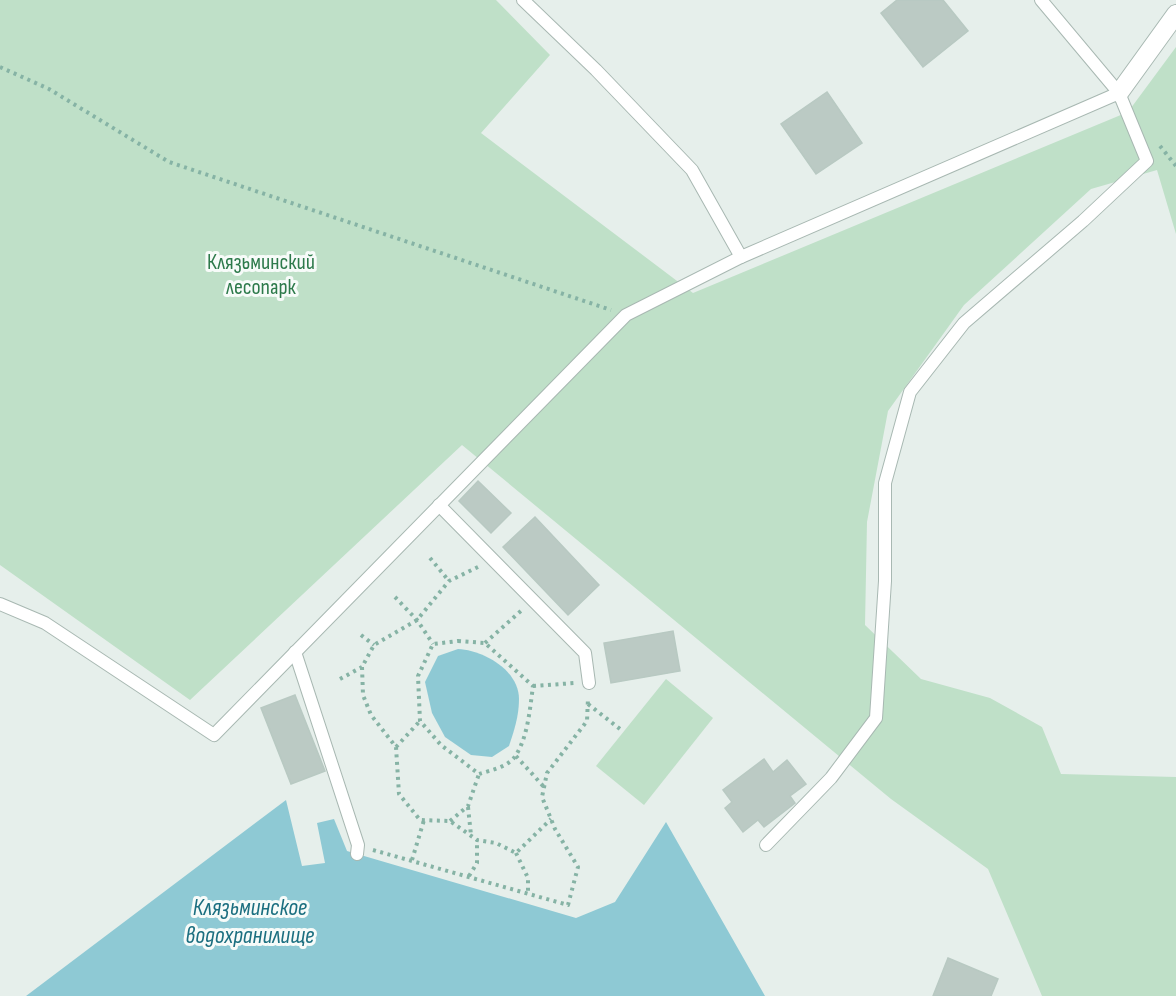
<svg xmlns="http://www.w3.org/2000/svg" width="1176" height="996" viewBox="0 0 1176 996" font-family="'Sofia Sans Condensed',sans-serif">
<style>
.green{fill:#bfe0c8}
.water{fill:#8ec9d4}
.building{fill:#bbcac4;stroke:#b8c9c2;stroke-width:1.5}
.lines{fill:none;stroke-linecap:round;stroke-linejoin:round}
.lane-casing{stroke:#a8b8b2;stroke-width:14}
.street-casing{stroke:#a8b8b2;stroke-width:20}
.path{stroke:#86b3a5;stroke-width:4;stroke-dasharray:3 4.5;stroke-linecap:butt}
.lane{stroke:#fff;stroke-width:12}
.street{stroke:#fff;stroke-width:18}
.labels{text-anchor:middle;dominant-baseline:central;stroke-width:6;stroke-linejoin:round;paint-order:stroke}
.park-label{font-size:22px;fill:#2d7a4b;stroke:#f7fbf9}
.water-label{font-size:24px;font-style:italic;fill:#1c6f80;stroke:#f7fbf9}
</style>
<rect width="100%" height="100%" fill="#e6efeb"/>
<g class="green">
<path d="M0,0H496L550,55L481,133L693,293L1128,112L1176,47V234L1157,170L1091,189L964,305L888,411L867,522L865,625L921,679L990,698L1042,727L1061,774L1176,777V996H1042L988,869L891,799L462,445L190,700L0,565Z"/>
<path d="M666,679L713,718L644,805L596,766Z"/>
</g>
<g class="water">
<path d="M458,649C483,650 519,670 519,699C519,716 514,731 509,746L492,757L471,755L445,737L432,713L425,682L438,656Z"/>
<path d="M286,800L302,866L325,863L317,823L334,819L347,851L576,918L615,902L666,822L765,996H26Z"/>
</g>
<g class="building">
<path d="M897,0H943L968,31L923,67L881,13Z"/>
<path d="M827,92L862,143L816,174L781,124Z"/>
<path d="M478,481L511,513L491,533L459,501Z"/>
<path d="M535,517L599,585L568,615L503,547Z"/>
<path d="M673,631L680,671L611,683L604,643Z"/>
<path d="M295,695L325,771L291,784L261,708Z"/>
<path d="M764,759L773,772L787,760L806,784L790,796L795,803L764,827L758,820L743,832L725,808L732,802L723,790Z"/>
<path d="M948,958L998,979L991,996H933Z"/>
</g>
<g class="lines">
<defs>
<g id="lane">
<path d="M523,0L596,70L692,170L741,257"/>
<path d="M439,505L585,653L589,683"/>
<path d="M0,604L45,623L214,735L626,315L741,257L1119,93"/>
<path d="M295,652L358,845L357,854"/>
<path d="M766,845L831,778L876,718L885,581V483L910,392L964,323L1083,221L1147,161L1119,93L1041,0"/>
</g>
<path id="street" d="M1119,93L1176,14"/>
</defs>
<use href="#lane" class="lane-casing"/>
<use href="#street" class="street-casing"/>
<g class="path">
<path d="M0,67L49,89L169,162L611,310"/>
<path d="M1160,146L1176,166"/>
<path d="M430,558L449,581"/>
<path d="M478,567L449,581L417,620L374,645L362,667L363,695L371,715L396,747L399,794L420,820L450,821L477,840L496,843L516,853L551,819"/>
<path d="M395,597L417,620L433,644"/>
<path d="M361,635L374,645"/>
<path d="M458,641L485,643L533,686C530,708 528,736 516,755C509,767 491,770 479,774L441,745L420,721L418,676L433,644Z"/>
<path d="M485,643L522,610"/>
<path d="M340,679L362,667"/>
<path d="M533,686L575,683"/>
<path d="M588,704L620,729"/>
<path d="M396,747L420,721"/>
<path d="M516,756L544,787"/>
<path d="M468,807L471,835"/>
<path d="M450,821L468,806L479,774"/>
<path d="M373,850L568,905L578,867L555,829L542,797L547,773L587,721L588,698"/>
<path d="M516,853L528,878V893"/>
<path d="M412,860L424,820"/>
<path d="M469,876L477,863V840"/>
</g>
<use href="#lane" class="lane"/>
<use href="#street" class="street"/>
</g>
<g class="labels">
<g class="park-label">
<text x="261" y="262">Клязьминский<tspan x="261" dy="25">лесопарк</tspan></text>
</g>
<g class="water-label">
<text x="250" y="907">Клязьминское<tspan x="250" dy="28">водохранилище</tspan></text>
</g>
</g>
</svg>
